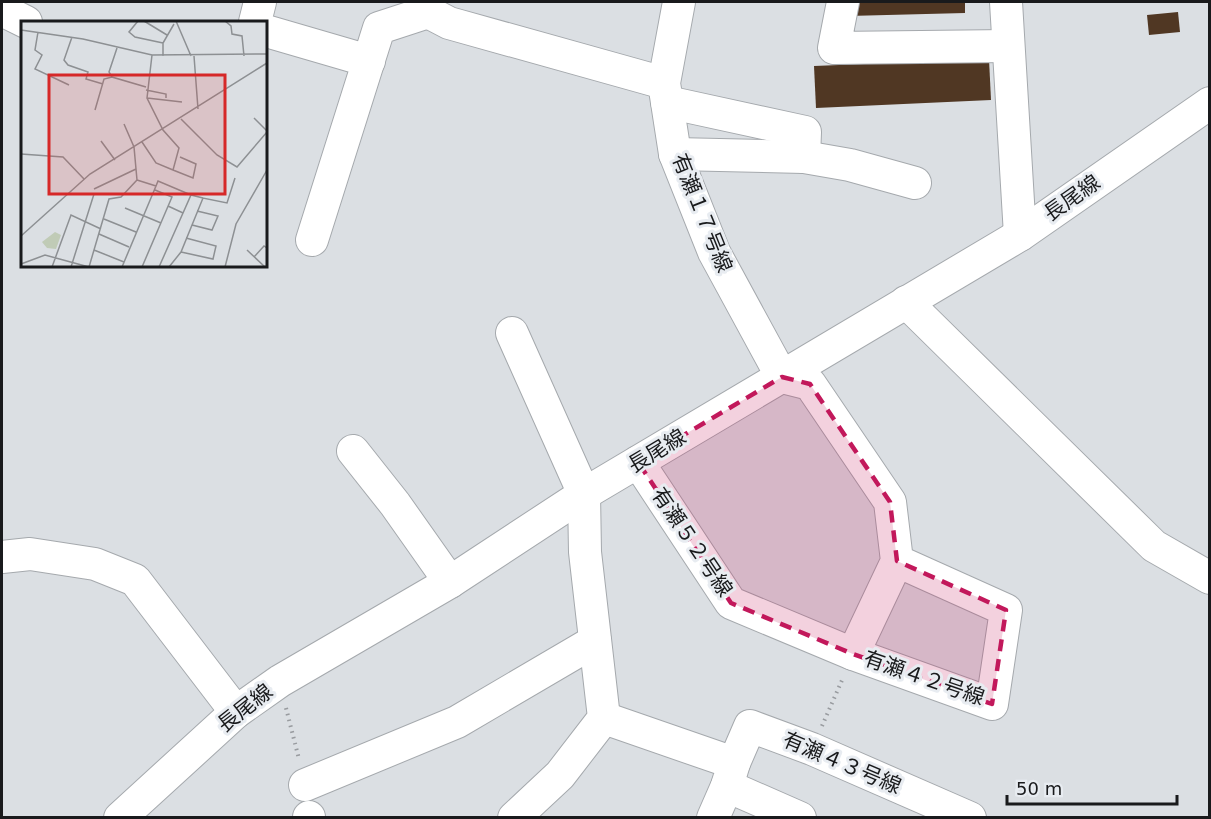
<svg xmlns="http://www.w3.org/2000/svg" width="1211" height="819" viewBox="0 0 1211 819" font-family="'DejaVu Sans','Noto Sans JP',sans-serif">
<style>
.building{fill:#503723}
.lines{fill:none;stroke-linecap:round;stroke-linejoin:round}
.minor-casing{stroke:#a5a9ad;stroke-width:34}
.path{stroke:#989b9f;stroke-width:4;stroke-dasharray:1.5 4.5;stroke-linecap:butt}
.minor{stroke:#fff;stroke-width:32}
.marked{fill:#c2185b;fill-opacity:0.2;stroke:#c2185b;stroke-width:4.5;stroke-dasharray:12 8;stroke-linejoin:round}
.labels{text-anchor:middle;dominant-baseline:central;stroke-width:6;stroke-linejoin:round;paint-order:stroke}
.street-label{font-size:21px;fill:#191a1c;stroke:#e8ecf1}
.inset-road{fill:none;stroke:#8d9093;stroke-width:1.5}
.view{fill:#d62828;fill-opacity:0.15;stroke:#d62828;stroke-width:3}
.inset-edge{fill:none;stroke:#191a1c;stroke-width:3}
</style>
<rect width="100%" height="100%" fill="#dbdfe3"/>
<g class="building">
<path d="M848,2H965V13L848,16Z"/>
<path d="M1178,12L1180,32L1149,35L1147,15Z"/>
<path d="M989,59L991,100L816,108L814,66Z"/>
</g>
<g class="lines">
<defs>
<g id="minor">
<path d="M422,2L428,12L449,23L664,83"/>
<path d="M679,2L664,83L675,154L714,252L782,377L810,384L890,502L897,561L853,654L992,704L1006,610L897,561"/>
<path d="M843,2L834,48L1008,46"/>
<path d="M1006,2L1020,235"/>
<path d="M2,10L26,22"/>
<path d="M255,22L260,2"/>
<path d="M266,31L369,61"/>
<path d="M667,102L805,132L804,157"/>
<path d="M675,154L804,157L850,165L915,183"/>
<path d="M312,240L379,28L428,12"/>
<path d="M906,302L1154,546L1210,578"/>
<path d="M512,333L584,494L585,552L604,718L560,775L514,818"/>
<path d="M353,451L395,504L450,582"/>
<path d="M638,462L731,603L853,654"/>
<path d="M2,557L30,554L95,564L135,580L236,712"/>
<path d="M604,718L734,763L727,786L713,818"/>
<path d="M734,763L750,726L812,749L970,818"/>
<path d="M305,785L457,722L595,641"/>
<path d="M727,786L800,818"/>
<path d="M120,818L236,712L280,681L450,582L584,494L1020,235L1210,103"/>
<path d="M309,818V817"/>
</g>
</defs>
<use href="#minor" class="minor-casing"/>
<g class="path">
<path d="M286,708L299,759"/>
<path d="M822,726L843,678"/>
</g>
<use href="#minor" class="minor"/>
</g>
<path class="marked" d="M782,377L810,384L890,502L897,561L1006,610L992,704L853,654L731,603L638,462Z"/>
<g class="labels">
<g class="street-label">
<text transform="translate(1072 198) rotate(-35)">長尾線</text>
<text transform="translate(702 213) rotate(68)">有瀬１７号線</text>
<text transform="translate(657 451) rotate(-31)">長尾線</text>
<text transform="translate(692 542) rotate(56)">有瀬５２号線</text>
<text transform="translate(924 678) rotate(19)">有瀬４２号線</text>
<text transform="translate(245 708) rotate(-38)">長尾線</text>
<text transform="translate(842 763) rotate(23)">有瀬４３号線</text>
</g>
</g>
<g transform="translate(21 21)">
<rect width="246" height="246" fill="#dbdfe3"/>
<path d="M34,211L40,214L35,228L26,227L21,221Z" fill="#c0cbb6"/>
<path class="inset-road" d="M117,0L108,11L114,16L142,22M123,0L146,14M155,0L170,35M204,0L210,5L211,13L221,15L223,35M0,9L62,18L131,34L246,33M17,11L14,29L21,34L14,48L48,64M51,16L43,39L47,44L67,51L65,58L82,63M96,27L88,51L91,56L125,66M131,34L126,77L142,109L158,127L152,149L172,157L175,143L159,136M142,35V22L153,3M173,35L177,88M125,69L145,73V77M126,77L161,81M74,89L83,58L91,56M233,97L246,110M160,98L196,134L216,146L246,111M80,120L94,139M121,121L135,142L152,149M0,133L42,136L63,158M135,165L137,160L170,174M73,168L115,148M147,185L162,192L170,174L182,177M104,187L140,202M83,198L115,211M171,204L191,209L197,195L176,190M78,213L108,226M0,215L69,153L246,42M73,229L103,241M226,229L244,246M160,231L192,238L195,225L165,217M233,236L243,225L246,227M0,243L24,234L68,246L88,178L100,176L116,159L113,126L103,103M31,246L50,194L80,208M50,246L73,173M101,246L135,165L116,159M121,246L151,176L134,169M138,246L162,192M148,246L160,231L182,177L206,182L214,157M204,246L215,203L246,149"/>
<path class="view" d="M28,54H204V173H28Z"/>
<rect width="246" height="246" class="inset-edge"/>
</g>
<rect width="1211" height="819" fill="none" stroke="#191a1c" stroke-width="6"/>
<path d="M1007 795v9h170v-9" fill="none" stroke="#191a1c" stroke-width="3"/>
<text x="1016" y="795" font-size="18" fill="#191a1c" stroke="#e8ecf1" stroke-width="4.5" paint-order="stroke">50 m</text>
</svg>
